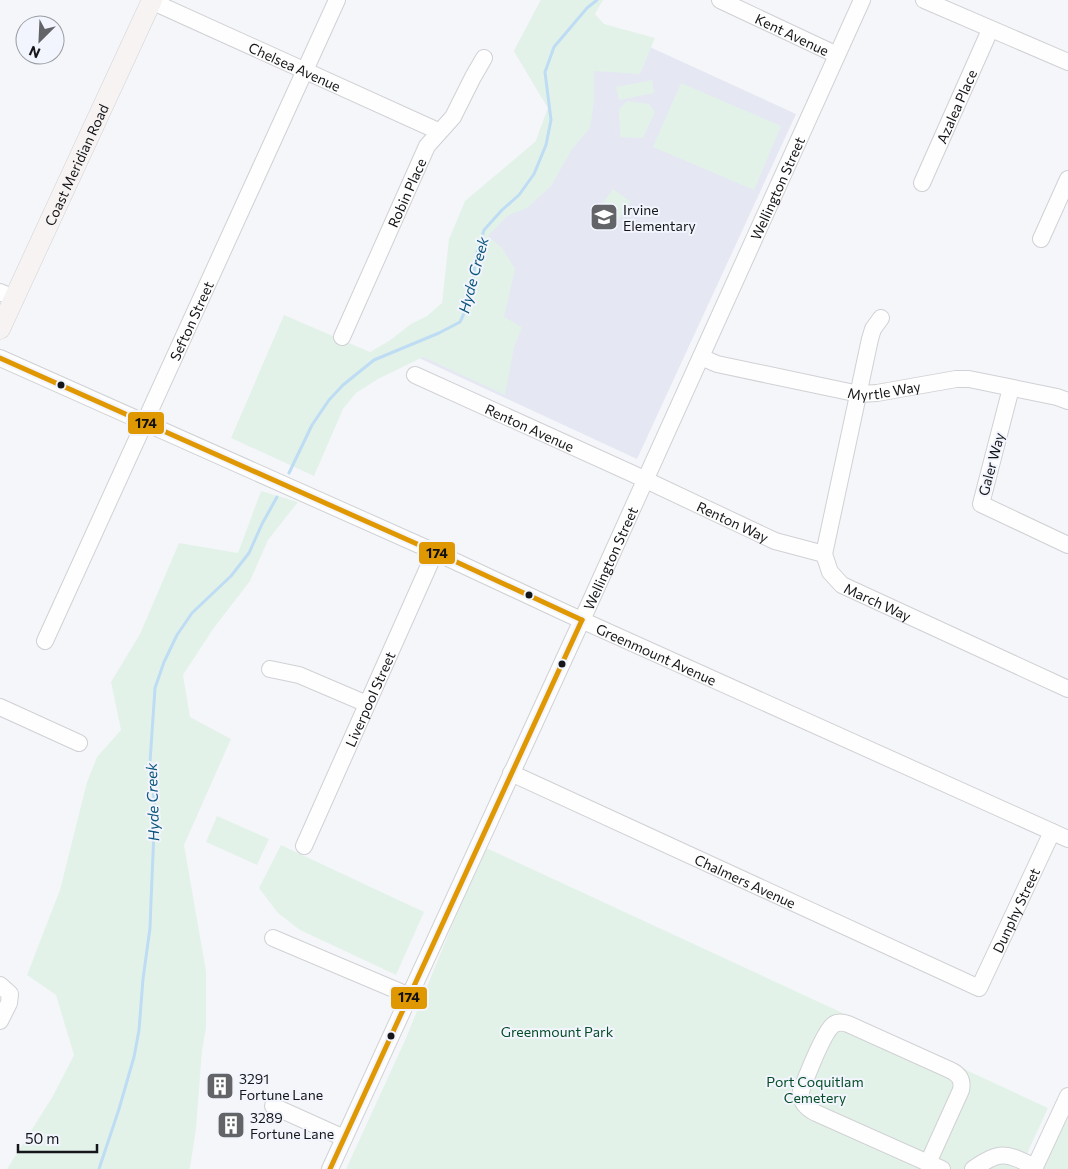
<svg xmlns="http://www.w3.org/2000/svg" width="1068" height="1169" viewBox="0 0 1068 1169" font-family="Commissioner,sans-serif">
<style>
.built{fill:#e5e7f3}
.green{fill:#e3f2e9}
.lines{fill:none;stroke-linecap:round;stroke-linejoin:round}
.stream{stroke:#bedcf3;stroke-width:3}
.minor-casing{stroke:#d0d1d4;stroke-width:18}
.major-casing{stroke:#d1d2d4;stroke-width:21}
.minor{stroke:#fefefe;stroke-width:16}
.major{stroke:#f7f3f2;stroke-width:20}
.bus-1-casing{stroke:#f2f5fd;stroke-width:9}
.bus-1{stroke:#e09802;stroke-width:5}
.bus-dot{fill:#151619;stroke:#f2f5fd;stroke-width:2}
.labels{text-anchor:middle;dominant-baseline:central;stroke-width:4;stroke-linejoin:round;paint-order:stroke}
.street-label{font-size:14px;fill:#151619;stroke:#f2f5fd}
.poi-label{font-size:14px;fill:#151619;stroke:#f2f5fd;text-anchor:start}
.park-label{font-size:14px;fill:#054d26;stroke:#f2f5fd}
.water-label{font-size:15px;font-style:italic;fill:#0d567e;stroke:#f2f5fd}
.line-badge{stroke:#f2f5fd;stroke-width:2}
.pale-badge-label{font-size:14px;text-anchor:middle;font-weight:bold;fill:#111}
</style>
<rect width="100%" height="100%" fill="#f5f6fa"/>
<path class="built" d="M541,0H547L796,114L637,459L419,358L536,141L548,108L514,51Z"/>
<g class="green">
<path d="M541,0H603L595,14L604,24L655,38L640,74L594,71V101L590,128L572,149L551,186L527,208L507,216L488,236L502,248L515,269L504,317L522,327L514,347L505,395L423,357L378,379L356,393L343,409L314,476L231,438L284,315L370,352L389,341L411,324L427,316L442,303L449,239L465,201L536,141L548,108L514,51Z"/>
<path d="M652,80L654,93L619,100L616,87Z"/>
<path d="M681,83L781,126L754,190L653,147Z"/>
<path d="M627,101L649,104L655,112L643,138L620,137L619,109Z"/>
<path d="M613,189L631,202L610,231L592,218Z"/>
<path d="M261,491L298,502L268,540L250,581L213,629L183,675L190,717L231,739L184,845L206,971V1028L202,1050L196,1129L190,1167L189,1169H7L53,1096L74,1055L56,995L27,975L60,890L87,782L97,757L121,730L111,682L140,634L179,543L238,553Z"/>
<path d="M217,816L269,839L257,865L206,842Z"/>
<path d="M281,845L424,912L396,975L300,930L278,913L259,888Z"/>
<path d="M484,847L1048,1108L1020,1169H346L406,1038Z"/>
<path d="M1068,1104V1169H1038Z"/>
</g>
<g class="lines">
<g class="stream">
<path d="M289,473L312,425L329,400L343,385L374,360L439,333L460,322L467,307L473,281L476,256L484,230L502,210L519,195L534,174L546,145L551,120L545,72L554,47L587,8L597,0"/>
<path d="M99,1169L119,1109L134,1057L139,1030L143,979L150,928L151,901L155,808L150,762L155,688L164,662L177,635L192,613L231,576L249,553L262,524L277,497"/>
</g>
<defs>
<g id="minor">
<path id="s1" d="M720,0L837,55"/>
<path d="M924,0L1068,62"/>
<path id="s2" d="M151,1L438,131"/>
<path id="s3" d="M922,183L990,30"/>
<path d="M1041,239L1068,179"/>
<path d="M0,292L14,298"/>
<path id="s4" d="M881,318L873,329L870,339L824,554L830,572L842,585L1068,689"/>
<path id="s5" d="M342,337L427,146L453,117L473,77L484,58"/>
<path id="s6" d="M701,357L717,364L859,394L877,393L956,379H969L1057,397L1068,401"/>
<path id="s7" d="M0,358L435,552L568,614L1068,839"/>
<path id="s8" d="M415,375L631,473L775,541L824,554"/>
<path d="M1011,388L981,504L1068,545"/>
<path id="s9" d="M45,641L337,0"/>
<path d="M270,669L299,675L367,704"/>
<path d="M0,707L79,743"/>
<path id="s10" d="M511,773L979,988L1052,832"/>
<path id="s11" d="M304,846L435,552"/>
<path d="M273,938L410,996"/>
<path d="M0,985L10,994L9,1003L0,1021"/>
<path d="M273,1106L344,1138"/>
<path d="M928,1163L961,1090C963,1080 959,1074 950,1070L848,1024C842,1022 837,1022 833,1025C823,1033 806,1078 801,1091C800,1102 806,1108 816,1113L928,1163L942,1169"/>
<path id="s12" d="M330,1169L587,609L862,0"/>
<path d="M973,1169C1001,1150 1006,1153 1035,1167"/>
<path d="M1034,1169L1068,1096"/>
</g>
<g id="major">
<path id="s13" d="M0,329L152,0"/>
</g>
</defs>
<use href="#minor" class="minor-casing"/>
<use href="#major" class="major-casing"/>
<use href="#minor" class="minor"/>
<use href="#major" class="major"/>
<defs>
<g id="bus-1">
<path d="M0,358L435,552L582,620"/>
<path d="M330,1169L582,620"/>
</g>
</defs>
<use href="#bus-1" class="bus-1-casing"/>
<use href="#bus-1" class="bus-1"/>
</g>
<defs>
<symbol id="school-square" viewBox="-11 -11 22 22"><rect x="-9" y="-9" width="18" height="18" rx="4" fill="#636468" stroke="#f2f5fd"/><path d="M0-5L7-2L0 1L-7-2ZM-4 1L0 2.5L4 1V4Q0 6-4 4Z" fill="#fff"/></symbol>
<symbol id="building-square" viewBox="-11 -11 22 22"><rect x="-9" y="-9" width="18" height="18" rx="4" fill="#636468" stroke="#f2f5fd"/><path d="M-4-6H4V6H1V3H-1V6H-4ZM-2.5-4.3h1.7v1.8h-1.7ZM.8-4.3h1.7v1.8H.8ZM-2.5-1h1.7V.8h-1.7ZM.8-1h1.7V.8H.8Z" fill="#fff"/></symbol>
</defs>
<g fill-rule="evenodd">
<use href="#school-square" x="588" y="201" width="32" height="32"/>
<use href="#building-square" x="204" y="1070" width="32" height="32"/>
<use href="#building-square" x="215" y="1109" width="32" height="32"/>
</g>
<g class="bus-dot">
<circle cx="61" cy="385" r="4.5"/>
<circle cx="529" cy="595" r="4.5"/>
<circle cx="562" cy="664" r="4.5"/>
<circle cx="391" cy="1036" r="4.5"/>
</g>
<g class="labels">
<g class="street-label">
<text stroke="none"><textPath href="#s1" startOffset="80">Kent Avenue</textPath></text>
<text stroke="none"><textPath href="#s2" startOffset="158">Chelsea Avenue</textPath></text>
<text stroke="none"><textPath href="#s3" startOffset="84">Azalea Place</textPath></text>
<text stroke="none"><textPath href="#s13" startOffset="181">Coast Meridian Road</textPath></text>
<text stroke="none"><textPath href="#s12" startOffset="1078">Wellington Street</textPath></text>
<text stroke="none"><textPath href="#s5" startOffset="158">Robin Place</textPath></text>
<text stroke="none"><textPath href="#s9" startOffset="352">Sefton Street</textPath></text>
<text stroke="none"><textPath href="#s6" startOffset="188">Myrtle Way</textPath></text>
<text stroke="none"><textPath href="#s8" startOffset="126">Renton Avenue</textPath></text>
<text transform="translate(991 464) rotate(-75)">Galer Way</text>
<text stroke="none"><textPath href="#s8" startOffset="350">Renton Way</textPath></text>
<text stroke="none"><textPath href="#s12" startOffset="672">Wellington Street</textPath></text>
<text stroke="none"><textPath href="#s4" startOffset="320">March Way</textPath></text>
<text stroke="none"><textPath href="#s7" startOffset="720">Greenmount Avenue</textPath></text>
<text stroke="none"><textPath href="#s11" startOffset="161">Liverpool Street</textPath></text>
<text stroke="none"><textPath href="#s10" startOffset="258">Chalmers Avenue</textPath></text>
<text stroke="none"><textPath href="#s10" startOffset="601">Dunphy Street</textPath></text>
</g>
<g class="poi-label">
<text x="623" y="209">Irvine<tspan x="623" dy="16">Elementary</tspan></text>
<text x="239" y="1078">3291<tspan x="239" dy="16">Fortune Lane</tspan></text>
<text x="250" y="1117">3289<tspan x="250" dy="16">Fortune Lane</tspan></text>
</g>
<g class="park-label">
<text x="557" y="1031">Greenmount Park</text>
<text x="815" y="1081">Port Coquitlam<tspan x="815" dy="16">Cemetery</tspan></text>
</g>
<g class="water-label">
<text transform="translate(473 275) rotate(-75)">Hyde Creek</text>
<text transform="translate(152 802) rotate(-92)">Hyde Creek</text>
</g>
</g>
<g class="line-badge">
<rect x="127" y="411" width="38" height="24" rx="5" fill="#e09802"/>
<rect x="418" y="541" width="38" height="24" rx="5" fill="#e09802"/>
<rect x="390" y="986" width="38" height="24" rx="5" fill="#e09802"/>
</g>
<g class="pale-badge-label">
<text x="146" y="428">174</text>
<text x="437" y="558">174</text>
<text x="409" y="1002">174</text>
</g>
<g transform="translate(40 40) rotate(204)"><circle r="24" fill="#f2f5fd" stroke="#9a9ca2"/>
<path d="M0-4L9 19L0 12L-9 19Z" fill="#636468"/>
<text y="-8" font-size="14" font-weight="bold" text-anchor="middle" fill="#151619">N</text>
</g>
<path d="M18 1144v8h79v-8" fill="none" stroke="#151619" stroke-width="2.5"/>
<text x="25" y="1144" font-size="15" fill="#151619" stroke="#f2f5fd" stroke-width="4" paint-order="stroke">50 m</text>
</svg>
